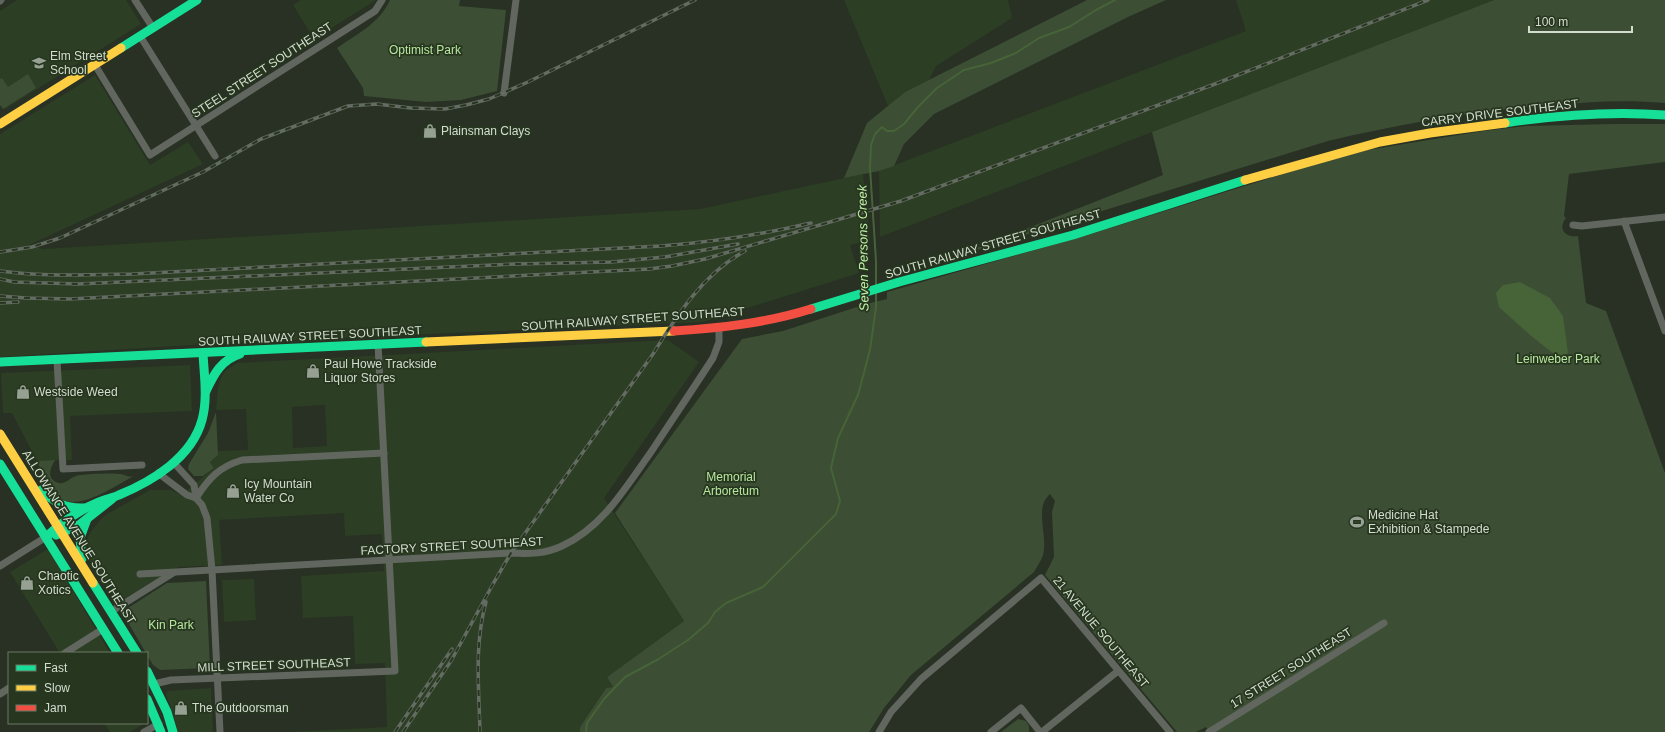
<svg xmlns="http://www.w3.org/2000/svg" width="1665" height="732" viewBox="0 0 1665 732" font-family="Helvetica,sans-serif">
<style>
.built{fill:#2c3e23;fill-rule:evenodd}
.green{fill:#3c4e33}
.water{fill:#476338}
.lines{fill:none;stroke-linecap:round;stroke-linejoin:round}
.stream{stroke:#476338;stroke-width:2}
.street{stroke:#61675f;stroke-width:7}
.fast{stroke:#16e098;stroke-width:9}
.slow{stroke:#ffcf43;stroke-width:9}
.jam{stroke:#f24e42;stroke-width:9}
.rail-casing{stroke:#646b62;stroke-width:3.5}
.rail{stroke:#27361f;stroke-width:2;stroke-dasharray:6;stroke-linecap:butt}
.labels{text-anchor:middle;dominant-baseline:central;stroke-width:3.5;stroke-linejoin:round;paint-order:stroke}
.park-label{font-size:12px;fill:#b7e79f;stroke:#27361f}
.poi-label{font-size:12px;fill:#d3ddcf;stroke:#27361f;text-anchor:start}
.street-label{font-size:12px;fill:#d3ddcf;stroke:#27361f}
.water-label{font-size:13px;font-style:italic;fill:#c2f2a9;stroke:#27361f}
</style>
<rect width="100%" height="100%" fill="#283124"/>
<g class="built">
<path d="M17,0H126L141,24L5,109L0,102V11Z"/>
<path d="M301,0H376L314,39L293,5Z"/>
<path d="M844,0H1008L1012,18L936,66L929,80L905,92L888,106Z"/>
<path d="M1236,0H1494L880,237L879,171L1246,31Z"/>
<path d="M95,75L150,165L188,142L203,164L29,245L43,249L700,209L863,174L870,240L850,245L859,273L703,322L223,343L0,357V134Z"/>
<path d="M668,340L699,362L604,498L684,621L607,677L613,687L606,688L599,698L580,727V732H291L387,727L385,663L355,664L353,616L303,618L301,576L384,571L382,534L345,536L344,513L219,520L222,565L178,567L122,600H118L111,594L90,561L87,541L89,534L100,520L107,514L150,490H171L181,495L214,468L210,462L217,456V451L248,450L246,409L216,410L218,388L221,378L225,371L237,363ZM325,405L327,446L293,448L292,407Z"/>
<path d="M190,365L192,411L70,416L72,460L37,461L12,413H3L1,373Z"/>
<path d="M48,549L110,653H60L10,572Z"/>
<path d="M254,579L256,620L224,622L222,580Z"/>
<path d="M211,688L213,732H178L172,711L166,695L167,691Z"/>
<path d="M104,723H145L130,732H110Z"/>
</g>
<g class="green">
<path d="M390,0H460L459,6L506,10L497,91L461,100L426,102L364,96L363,88L337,48C357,34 380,23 390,0Z"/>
<path d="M1087,0H1166L1128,17L934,114L904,144L894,166L879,171L844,178L867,123L905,92Z"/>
<path d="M1494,0H1665V103C1632,100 1598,101 1565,104C1484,109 1406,123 1328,141L954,257L1163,175L1152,132Z"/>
<path d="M28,74L36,88L3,109L0,105V79L2,78L8,87Z"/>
<path d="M1614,124H1665V162L1569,174L1564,216L1566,218C1557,229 1566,238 1578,236L1586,303L1606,311L1665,473V732H1209L1206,727L1196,732H1177L1045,575L1054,557L1052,512L1055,501L1050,494C1035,507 1046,531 1044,549C1044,557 1038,565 1034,572L911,675L884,708L869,732H580V727L606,688L613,687L607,677L684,621L615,513L742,339L783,331L866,304L887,299V292L1091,234L1296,170L1367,150L1483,131L1526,126Z"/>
<path d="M216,412L218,455L210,462L214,468L203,476H194L188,469L189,464L208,433Z"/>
<path d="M55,460C51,467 46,477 56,482C64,486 68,479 76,476C82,474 112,473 119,474C125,474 127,478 134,476C114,486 74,516 55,494C47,486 42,471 37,461Z"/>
<path d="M206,581L210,668L160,670L153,665L126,619L128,608L167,583Z"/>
<path d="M1018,719L1026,721L1029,726V732H1001Z"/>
</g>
<path class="water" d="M1520,282L1550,298L1563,316L1568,353L1559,358L1530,335L1499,307L1496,293L1503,285Z"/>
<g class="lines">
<g class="stream">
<path d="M876,285V261L870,168L871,145L875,134L882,127L887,131H894L904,124L918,107L937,88L964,70L991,63L1016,53L1039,38L1069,27L1096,10L1115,0"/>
<path d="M586,732L587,723L604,699L625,677L657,660L688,640L708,623L715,612L726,603L763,587L836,514L840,501L831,468L838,438L858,395L870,350L876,307V294"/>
</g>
<g class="street">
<path d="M135,0L153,28"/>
<path d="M0,1L1,0"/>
<path d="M140,36L215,156"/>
<path d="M95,65L150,155L375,11L382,0"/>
<path d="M504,93L516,0"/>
<path d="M1624,221L1665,331"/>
<path d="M1573,225L1582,226L1665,217"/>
<path d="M57,360L63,469L142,465"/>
<path d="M174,463L194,485L196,498L202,505L207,518L212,570L220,732"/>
<path d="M158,473L187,495L196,498"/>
<path d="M196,498C209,478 219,467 242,460L384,453"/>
<path d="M0,566L46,537"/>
<path d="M140,574L511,553C529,554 545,554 562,546C603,527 626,487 651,452C672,420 693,389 713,358L719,342V328"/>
<path d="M112,611L173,573"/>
<path d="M65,653L103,629"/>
<path d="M154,684L171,680L395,671L378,344"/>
<path d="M0,694L9,688"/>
<path d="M144,732L159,724"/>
<path d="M879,732L891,712L921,679L1041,578L1170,732"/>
<path d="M991,732L1021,708L1040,732"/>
<path d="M1042,732L1118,671"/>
<path d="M1209,732L1384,623"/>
</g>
<g class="fast">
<path d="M121,48L197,0"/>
<path d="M1505,123C1558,115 1611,111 1665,115"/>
<path d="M811,309L899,282L1073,235L1245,180"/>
<path d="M0,362L426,342"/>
<path d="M206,391C214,374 221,360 240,354"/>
<path d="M0,464L118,653"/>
<path d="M41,490C54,502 65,509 84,508"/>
<path d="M56,535L79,525L112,499"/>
<path d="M46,537C62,522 79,510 99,502C105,499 113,498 119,495C153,481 192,457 202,420C208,398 204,375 203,353"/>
<path d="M82,559L80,538L87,519"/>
<path d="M93,583L137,653"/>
<path d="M147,671L167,712L173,732"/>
<path d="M147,699L161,732"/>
</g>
<g class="slow">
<path d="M0,124L121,48"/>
<path d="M1245,180L1380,142L1430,133L1505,123"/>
<path d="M426,342L674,331"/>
<path d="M0,434L93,583"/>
</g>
<path class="jam" d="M674,331C721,328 766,323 811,309"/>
<defs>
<g id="rail">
<path d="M0,252L32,247L60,238L203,172L261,139L348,106L377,104L411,108L445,109L466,105L489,99L528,82L695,0"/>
<path d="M0,271C44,277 88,275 132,274L661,246C713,242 760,235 811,223"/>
<path d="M0,279L14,282L78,284L516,264L611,262L665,257L738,244"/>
<path d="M0,296L26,298L70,299L649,269L672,266L705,259L901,201L1215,84L1428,0"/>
<path d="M0,303L18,302"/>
<path d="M395,732L452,649"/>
<path d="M403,732L451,661L493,584L511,553L653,354C677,315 704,273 745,251"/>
<path d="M480,732C479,688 474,646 486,602"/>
</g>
</defs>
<use href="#rail" class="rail-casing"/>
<use href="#rail" class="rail"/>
</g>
<defs>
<symbol id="school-bare" viewBox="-9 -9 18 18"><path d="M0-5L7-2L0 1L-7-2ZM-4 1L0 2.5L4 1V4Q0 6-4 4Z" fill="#97a193" stroke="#27361f" stroke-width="2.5" paint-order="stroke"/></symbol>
<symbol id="shop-bare" viewBox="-9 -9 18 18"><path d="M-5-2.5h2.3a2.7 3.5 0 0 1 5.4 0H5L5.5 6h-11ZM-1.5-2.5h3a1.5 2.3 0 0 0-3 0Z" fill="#97a193" stroke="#27361f" stroke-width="2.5" paint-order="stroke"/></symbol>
<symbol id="stadium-bare" viewBox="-9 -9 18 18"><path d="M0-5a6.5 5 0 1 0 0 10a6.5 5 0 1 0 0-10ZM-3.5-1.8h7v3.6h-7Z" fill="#97a193" stroke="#27361f" stroke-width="2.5" paint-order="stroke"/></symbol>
</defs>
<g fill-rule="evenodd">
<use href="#school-bare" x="29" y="53" width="20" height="20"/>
<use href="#shop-bare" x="420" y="121" width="20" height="20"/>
<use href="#shop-bare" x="303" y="361" width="20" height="20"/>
<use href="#shop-bare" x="13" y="382" width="20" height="20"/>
<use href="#shop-bare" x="223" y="481" width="20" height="20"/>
<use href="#stadium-bare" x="1347" y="512" width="20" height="20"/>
<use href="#shop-bare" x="17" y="573" width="20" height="20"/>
<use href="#shop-bare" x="171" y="698" width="20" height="20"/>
</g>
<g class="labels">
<g class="park-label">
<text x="425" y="50">Optimist Park</text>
<text x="1558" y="359">Leinweber Park</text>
<text x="731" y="477">Memorial<tspan x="731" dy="14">Arboretum</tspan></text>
<text x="171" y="625">Kin Park</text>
</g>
<g class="poi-label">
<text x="50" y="56">Elm Street<tspan x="50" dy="14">School</tspan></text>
<text x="441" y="131">Plainsman Clays</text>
<text x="324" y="364">Paul Howe Trackside<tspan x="324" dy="14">Liquor Stores</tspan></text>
<text x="34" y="392">Westside Weed</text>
<text x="244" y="484">Icy Mountain<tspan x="244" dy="14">Water Co</tspan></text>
<text x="1368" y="515">Medicine Hat<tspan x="1368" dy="14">Exhibition &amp; Stampede</tspan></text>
<text x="38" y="576">Chaotic<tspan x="38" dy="14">Xotics</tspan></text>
<text x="192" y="708">The Outdoorsman</text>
</g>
<g class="street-label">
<text transform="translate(262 70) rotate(-33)">STEEL STREET SOUTHEAST</text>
<text transform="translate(1500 113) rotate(-7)">CARRY DRIVE SOUTHEAST</text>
<text transform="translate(993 244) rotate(-16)">SOUTH RAILWAY STREET SOUTHEAST</text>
<text transform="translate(633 319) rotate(-4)">SOUTH RAILWAY STREET SOUTHEAST</text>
<text transform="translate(310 336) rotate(-3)">SOUTH RAILWAY STREET SOUTHEAST</text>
<text transform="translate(79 537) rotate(58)">ALLOWANCE AVENUE SOUTHEAST</text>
<text transform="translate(452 546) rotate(-3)">FACTORY STREET SOUTHEAST</text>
<text transform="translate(1101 632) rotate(50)">21 AVENUE SOUTHEAST</text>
<text transform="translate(274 665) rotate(-2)">MILL STREET SOUTHEAST</text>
<text transform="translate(1291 668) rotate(-32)">17 STREET SOUTHEAST</text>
</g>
<g class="water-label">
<text transform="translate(863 248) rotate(-91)">Seven Persons Creek</text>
</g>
</g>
<rect x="8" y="652" width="140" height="72" fill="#27361f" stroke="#6c7965"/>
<rect x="16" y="665" width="20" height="6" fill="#16e098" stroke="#6c7965"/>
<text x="44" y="672" font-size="12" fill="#d3ddcf">Fast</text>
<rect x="16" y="685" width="20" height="6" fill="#ffcf43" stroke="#6c7965"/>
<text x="44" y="692" font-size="12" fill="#d3ddcf">Slow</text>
<rect x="16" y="705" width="20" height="6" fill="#f24e42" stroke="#6c7965"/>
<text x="44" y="712" font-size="12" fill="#d3ddcf">Jam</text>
<path d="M1529 26v6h103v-6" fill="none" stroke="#d3ddcf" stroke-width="2"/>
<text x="1535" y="26" font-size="12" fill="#d3ddcf" stroke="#27361f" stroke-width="3" paint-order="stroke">100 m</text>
</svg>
